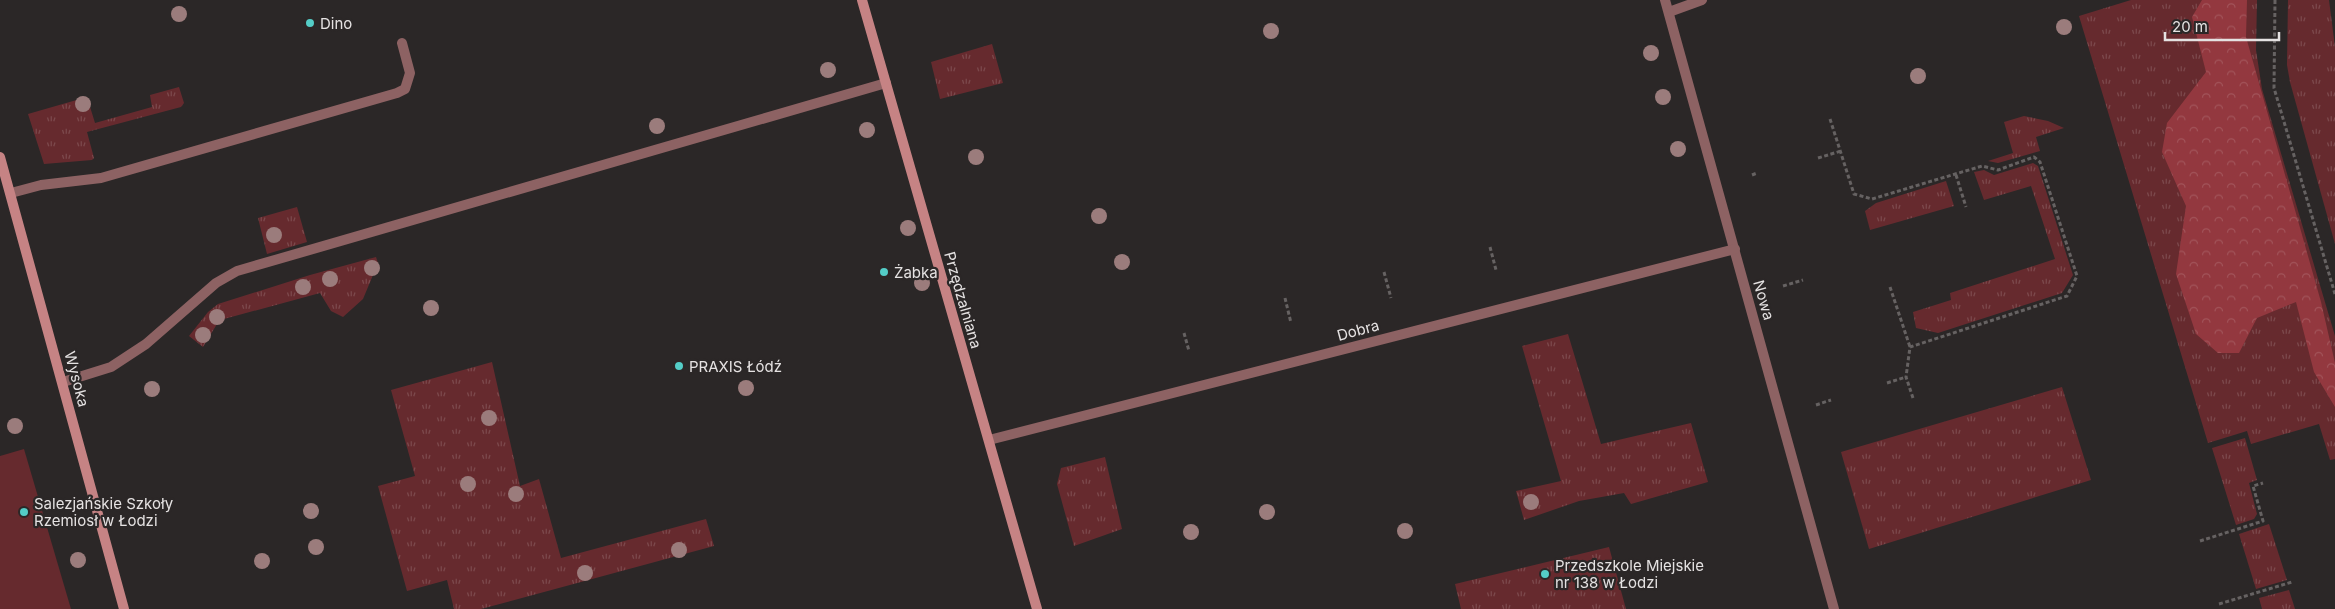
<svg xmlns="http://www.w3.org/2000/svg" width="2335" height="609" viewBox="0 0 2335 609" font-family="Inter,sans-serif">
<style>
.grass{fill:url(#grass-tufts)}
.forest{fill:url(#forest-crowns)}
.pitch{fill:#662a2e}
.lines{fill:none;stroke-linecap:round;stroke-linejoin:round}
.path{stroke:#666262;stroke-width:3;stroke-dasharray:4 2.5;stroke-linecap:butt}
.lane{stroke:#8d6263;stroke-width:10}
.street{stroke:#8d6263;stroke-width:10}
.secondary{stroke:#c68384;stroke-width:10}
.tree{fill:#9b7c7c}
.poi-dot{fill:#54cdc7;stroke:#2b2727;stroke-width:2}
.labels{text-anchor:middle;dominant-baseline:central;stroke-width:4.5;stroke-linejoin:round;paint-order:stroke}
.poi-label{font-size:15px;fill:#e5e2e2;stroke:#2b2727;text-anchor:start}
.street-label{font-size:15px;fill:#e5e2e2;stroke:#2b2727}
</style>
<defs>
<pattern id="grass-tufts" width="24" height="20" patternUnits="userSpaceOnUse" patternTransform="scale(1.25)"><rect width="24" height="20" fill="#662a2e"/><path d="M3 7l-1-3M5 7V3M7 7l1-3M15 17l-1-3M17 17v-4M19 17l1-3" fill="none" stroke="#7c494c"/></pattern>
<pattern id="forest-crowns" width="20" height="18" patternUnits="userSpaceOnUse" patternTransform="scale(1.25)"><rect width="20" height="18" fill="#93383f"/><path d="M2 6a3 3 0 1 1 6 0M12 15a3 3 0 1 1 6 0" fill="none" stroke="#a2545a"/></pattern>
</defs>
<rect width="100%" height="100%" fill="#2b2727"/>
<g class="grass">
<path d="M2131,0H2257L2256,50L2262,89L2335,336V459L2330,460L2319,424L2251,444L2247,431L2208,443L2079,16Z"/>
<path d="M2288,0H2329L2335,47V244L2290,82L2287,65Z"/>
<path d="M992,44L1003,83L940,99L931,62Z"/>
<path d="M179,87L184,103L181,107L87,132L94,158L92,160L44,164L28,114L87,97L95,123L152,107L150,95Z"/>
<path d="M2024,116L2048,121L2064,128L2036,137L2040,151L1998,163L1988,161L2013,153L2004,122Z"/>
<path d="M2033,163L2038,166L2073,275L2062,293L1938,333L1916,328L1913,312L1951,300L1950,293L2055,259L2031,186L1984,200L1974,172L1984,170L1994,175Z"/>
<path d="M1946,181L1954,206L1870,230L1865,211L1876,203Z"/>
<path d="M297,207L307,242L267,254L258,218Z"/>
<path d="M376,257L378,263L363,299L343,317L331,311L320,293L224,319L217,324L203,347L189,336L208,312L218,304L310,275Z"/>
<path d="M1568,334L1601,444L1691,423L1708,482L1631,504L1624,493L1579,501L1524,520L1516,491L1561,481L1522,346Z"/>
<path d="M492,362L520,486L539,479L561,558L706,519L714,546L481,609H454L447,580L407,591L378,486L415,476L391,390Z"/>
<path d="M2062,387L2091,480L1869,549L1841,452Z"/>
<path d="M2245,438L2257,480L2249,483L2257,514L2254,519L2236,525L2212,448Z"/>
<path d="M1105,457L1122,529L1074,546L1057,484L1061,468Z"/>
<path d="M2269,524L2287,580L2256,589L2239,534Z"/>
<path d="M1609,547L1626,609H1461L1455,584Z"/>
<path d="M2289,590L2295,609H2262L2259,598Z"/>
</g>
<path class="forest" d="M2202,0H2247L2246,37L2321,302L2335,363V407L2314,372L2296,302L2257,318L2239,353H2218L2196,334L2176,274L2186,206L2162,152L2167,123L2206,72L2192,17Z"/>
<path class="pitch" d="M24,449L71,609H0V456Z"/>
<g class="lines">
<g class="path">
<path d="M2275,0L2274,88L2335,294"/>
<path d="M1830,119L1854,194L1872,199L1982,166L1998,170L2034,157L2040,162L2077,276L2067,296L1910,347L1906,377L1913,398"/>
<path d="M1818,158L1841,151"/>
<path d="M1752,175L1757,173"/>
<path d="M1956,175L1966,207"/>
<path d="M1490,247L1496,270"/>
<path d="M1384,272L1391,298"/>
<path d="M1783,286L1803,280"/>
<path d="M1890,287L1910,347"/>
<path d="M1285,298L1291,323"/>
<path d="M1184,333L1189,351"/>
<path d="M1887,383L1906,377"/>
<path d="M1816,405L1831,400"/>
<path d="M2200,541L2263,521L2253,486L2263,483"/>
<path d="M2219,604L2292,582"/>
</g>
<g class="lane">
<path d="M1669,12L1702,0"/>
<path d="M11,193L41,185L101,178L397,93L405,89L410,73L402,43"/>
<path d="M63,382L111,367L146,344L216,283L237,271L886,83"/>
</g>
<g class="street">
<path d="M1665,0L1834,609"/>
<path d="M989,440L1735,249"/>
</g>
<g class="secondary">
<path d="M862,0L1037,609"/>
<path d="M0,157L124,609"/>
</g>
</g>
<g class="tree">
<circle cx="179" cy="14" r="8"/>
<circle cx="2064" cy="27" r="8"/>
<circle cx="1271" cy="31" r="8"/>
<circle cx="1651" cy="53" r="8"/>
<circle cx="828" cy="70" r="8"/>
<circle cx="1918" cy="76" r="8"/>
<circle cx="1663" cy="97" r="8"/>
<circle cx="83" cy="104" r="8"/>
<circle cx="657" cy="126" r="8"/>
<circle cx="867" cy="130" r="8"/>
<circle cx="1678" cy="149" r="8"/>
<circle cx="976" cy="157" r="8"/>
<circle cx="1099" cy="216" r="8"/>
<circle cx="908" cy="228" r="8"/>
<circle cx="274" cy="235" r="8"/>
<circle cx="1122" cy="262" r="8"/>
<circle cx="372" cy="268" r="8"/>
<circle cx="330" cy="279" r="8"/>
<circle cx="922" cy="283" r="8"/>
<circle cx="303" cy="287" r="8"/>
<circle cx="431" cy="308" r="8"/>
<circle cx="217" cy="317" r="8"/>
<circle cx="203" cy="335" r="8"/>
<circle cx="746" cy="388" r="8"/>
<circle cx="152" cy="389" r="8"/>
<circle cx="489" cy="418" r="8"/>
<circle cx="15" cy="426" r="8"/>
<circle cx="468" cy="484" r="8"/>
<circle cx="516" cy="494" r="8"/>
<circle cx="1531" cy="502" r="8"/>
<circle cx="311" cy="511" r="8"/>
<circle cx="1267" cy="512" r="8"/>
<circle cx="1405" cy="531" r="8"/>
<circle cx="1191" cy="532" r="8"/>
<circle cx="316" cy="547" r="8"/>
<circle cx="679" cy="550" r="8"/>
<circle cx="78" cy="560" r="8"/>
<circle cx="262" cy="561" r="8"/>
<circle cx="585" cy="573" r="8"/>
</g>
<g class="poi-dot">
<circle cx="310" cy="23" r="5"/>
<circle cx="884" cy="272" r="5"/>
<circle cx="679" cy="366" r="5"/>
<circle cx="24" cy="512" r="5"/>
<circle cx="1545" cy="574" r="5"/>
</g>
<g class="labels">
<g class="poi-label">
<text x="320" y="23">Dino</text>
<text x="894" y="272">Żabka</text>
<text x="689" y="366">PRAXIS Łódź</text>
<text x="34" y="503">Salezjańskie Szkoły<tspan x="34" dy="17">Rzemiosł w Łodzi</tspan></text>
<text x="1555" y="565">Przedszkole Miejskie<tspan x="1555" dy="17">nr 138 w Łodzi</tspan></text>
</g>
<g class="street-label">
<text transform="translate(963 300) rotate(74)">Przędzalniana</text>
<text transform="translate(1764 300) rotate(74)">Nowa</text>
<text transform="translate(1358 330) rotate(-15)">Dobra</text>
<text transform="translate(77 379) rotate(75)">Wysoka</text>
</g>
</g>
<path d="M2165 32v8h114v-8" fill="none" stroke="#e5e2e2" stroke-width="2.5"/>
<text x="2172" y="32" font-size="15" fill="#e5e2e2" stroke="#2b2727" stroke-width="4" paint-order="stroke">20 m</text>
</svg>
